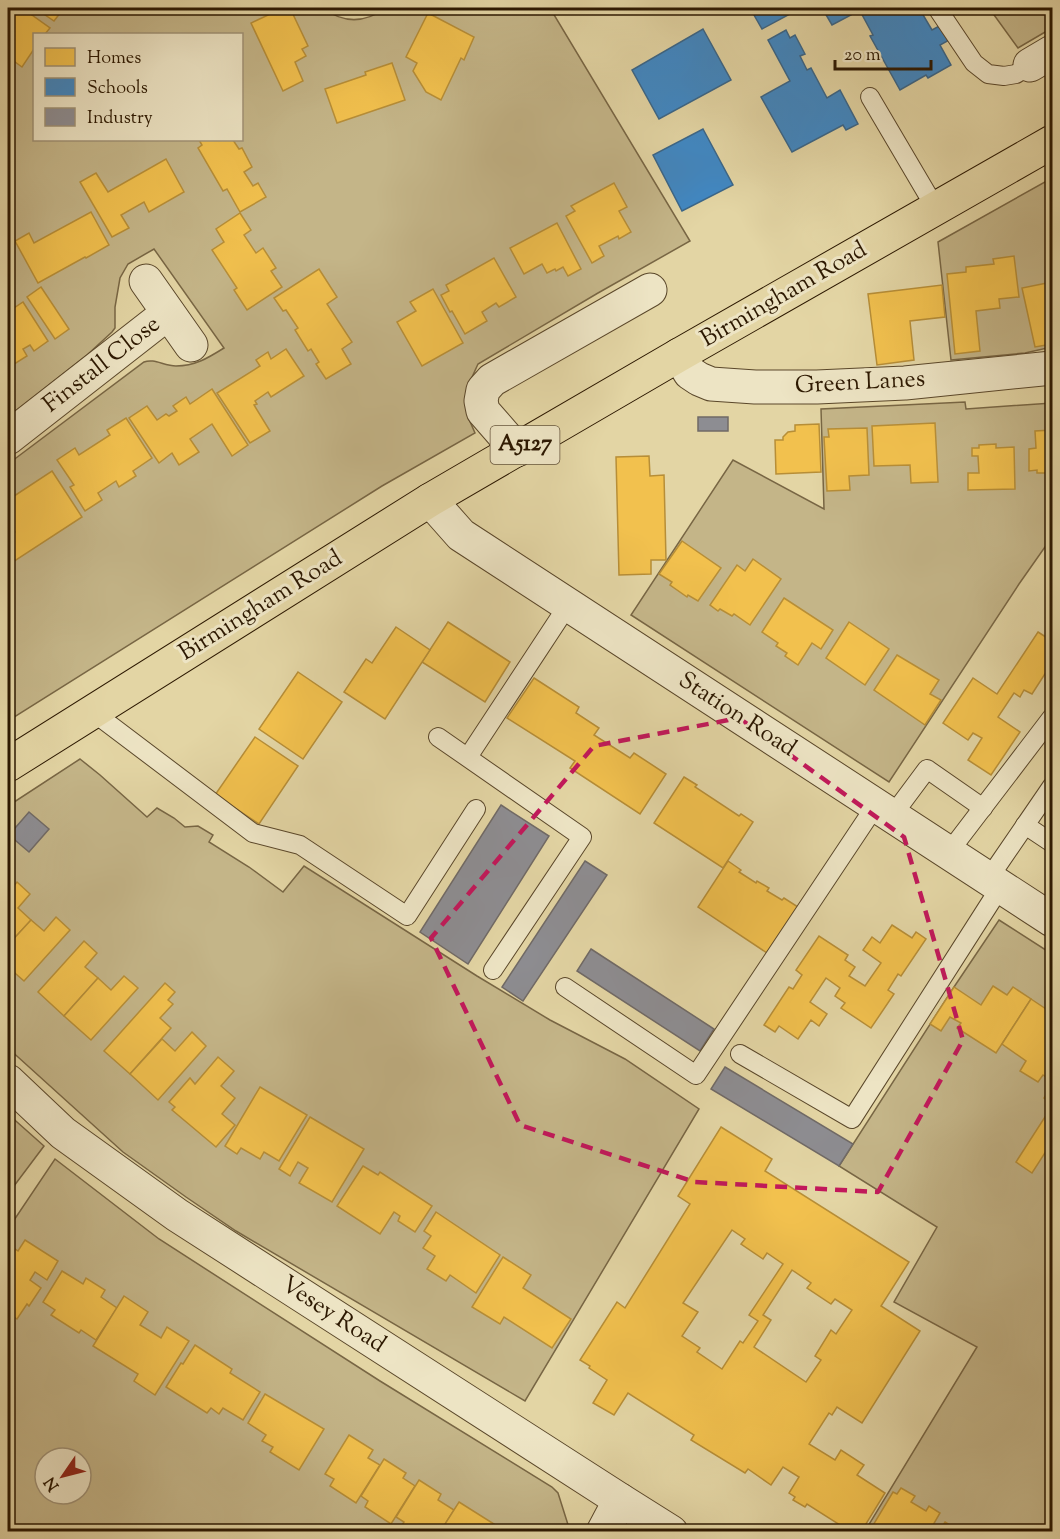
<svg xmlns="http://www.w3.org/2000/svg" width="1060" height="1539" viewBox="0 0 1060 1539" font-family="'Sorts Mill Goudy',serif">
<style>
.green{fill:#c4b588;stroke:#786644;stroke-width:1.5;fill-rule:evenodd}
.homes{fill:#f2c14e;stroke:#b78e37;stroke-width:1.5;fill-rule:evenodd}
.schools{fill:#3f88c5;stroke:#39668a;stroke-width:1.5}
.industry{fill:#8d8d92;stroke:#706a66;stroke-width:1.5}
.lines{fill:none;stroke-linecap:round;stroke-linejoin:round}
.service-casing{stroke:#5a472a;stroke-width:20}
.minor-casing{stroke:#5a472a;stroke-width:35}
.primary-casing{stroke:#2c1801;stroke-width:35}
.service{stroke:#ede4c4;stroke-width:18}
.minor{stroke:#ede4c4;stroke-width:33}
.primary{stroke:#e3d5a4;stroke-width:33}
.marked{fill:none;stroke:#c2185b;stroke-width:4.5;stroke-dasharray:12 8;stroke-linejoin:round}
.labels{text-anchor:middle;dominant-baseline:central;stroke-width:6;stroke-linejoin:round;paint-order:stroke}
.shield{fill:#ede4c4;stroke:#66553c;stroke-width:1.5}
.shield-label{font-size:22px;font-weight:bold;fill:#2c1801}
.street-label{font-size:24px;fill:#2c1801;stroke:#ede4c4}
</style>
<rect width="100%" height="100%" fill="#e3d5a4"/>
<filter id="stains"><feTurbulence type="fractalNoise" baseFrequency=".00333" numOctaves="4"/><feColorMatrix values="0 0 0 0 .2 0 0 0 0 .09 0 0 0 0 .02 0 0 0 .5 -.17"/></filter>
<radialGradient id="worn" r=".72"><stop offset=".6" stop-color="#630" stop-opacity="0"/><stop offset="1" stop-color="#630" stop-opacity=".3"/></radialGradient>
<g class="green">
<path d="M8,8H323C344,24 365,23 386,8H550L690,241L598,293L478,364L468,386L466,401L468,417L475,433L382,486L8,721V464L144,362C154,358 164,366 176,366C195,366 208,358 224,348L154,249L128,264L120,278L115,307V328L112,332L87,355L8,417ZM34,34H242V140H34Z"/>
<path d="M989,8H1052V28L1018,48Z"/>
<path d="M1052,178V347L1025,353L951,360L938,242Z"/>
<path d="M965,402L966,409L1052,403V537L1019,584L889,782L631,615L733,460L824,509L821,409Z"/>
<path d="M80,759L100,775L147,817L157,808L174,818L185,827L198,826L213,835L209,842L249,867L283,892L304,866L477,976L550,1020L625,1059L699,1109L525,1401L236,1231L186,1197L123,1152L8,1048V806Z"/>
<path d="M999,920L1052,954V1531H865L977,1347L894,1302L937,1227L839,1166L954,987Z"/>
<path d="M8,1114L44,1146L8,1194Z"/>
<path d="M55,1159L159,1239L380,1381L552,1487L558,1493L570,1531L193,1532L184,1525L179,1532H8V1229ZM45,1458H81V1494H45Z"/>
</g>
<g class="homes">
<path d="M8,8H22L50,28L45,34H34V49L22,67L11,59L9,60L8,59Z"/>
<path d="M35,8H64L54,21Z"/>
<path d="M283,8H290L308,46L302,49L306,56L295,62L303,81L283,91L251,23Z"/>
<path d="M428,13L474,37L464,60L461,58L441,100L426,92L413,71L417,63L406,57Z"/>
<path d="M392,63L405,100L337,123L325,89L366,75L365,72Z"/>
<path d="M199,140H233L239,149L242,148L252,167L244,172L253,186L258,183L266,197L240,212L227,189L223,191L198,148L202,145Z"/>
<path d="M166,159L184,192L149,212L144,202L121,215L129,228L112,237L80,182L96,173L108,192Z"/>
<path d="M614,183L627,207L619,211L631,232L619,239L618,236L599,246L604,256L592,263L566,216L575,211L571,206Z"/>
<path d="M91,212L109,245L86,258L85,257L38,283L15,241L29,233L34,243Z"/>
<path d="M240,213L251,230L244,235L256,253L263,248L276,268L271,271L282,287L247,310L234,290L237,288L212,250L224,242L216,229Z"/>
<path d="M557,223L581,269L568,276L563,267L556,271L555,269L547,273L542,264L524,274L510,248Z"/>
<path d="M1014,256L1019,297L999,299L1000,308L976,311L980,351L955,354L947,274L966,272V267L994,264L993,259Z"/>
<path d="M494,258L516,297L499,307L496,303L482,312L487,321L465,334L452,311L450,312L441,295L449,291L446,285Z"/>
<path d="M319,269L337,297L327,304L352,342L342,349L351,364L326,379L316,364L319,362L311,349L308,351L295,330L298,328L286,310L283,311L274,298Z"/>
<path d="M1052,282V344L1035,347L1022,288Z"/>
<path d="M942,285L945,317L910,321L914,360L877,365L868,294Z"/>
<path d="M41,287L69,329L55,339L27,297Z"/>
<path d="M433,289L463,343L422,366L397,322L416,311L410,302Z"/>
<path d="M23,302L48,341L34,351L30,345L23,349L27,356L8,368V312Z"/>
<path d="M286,349L304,376L271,397L268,392L255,401L257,404L254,405L270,431L250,443L217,393L260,366L256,360L268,352L271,359Z"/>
<path d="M212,389L248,445L232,456L212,424L190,439L199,452L179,465L172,453L159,463L129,418L147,406L157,420L166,414L169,416L177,411L173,406L186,397L190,404Z"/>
<path d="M126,418L152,458L133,471L136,476L119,487L116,481L98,493L102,500L85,511L70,487L74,485L57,460L75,448L79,455L110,435L107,430Z"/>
<path d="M935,423L938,482L911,483L910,465L874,466L872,426Z"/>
<path d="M819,424L821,472L776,474L775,440H783V437L788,432L795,431V425Z"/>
<path d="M867,428L869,475L849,476L850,490L827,491L824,437H829L828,429Z"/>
<path d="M1052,430V473H1037V470L1029,471V449L1036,448L1035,431Z"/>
<path d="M996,444V448L1014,447L1015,489L968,490V473H979L978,456H972V448H979V445Z"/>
<path d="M649,456L650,476L664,475L666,560H651V574L619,575L616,457Z"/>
<path d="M52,471L82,517L13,562L8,552V536L15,532L8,520V500Z"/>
<path d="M682,541L721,568L698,601L688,595L687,597L670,585L672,582L659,574Z"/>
<path d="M753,559L781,579L750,625L734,614L732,616L720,609L718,611L710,605L737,565L745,571Z"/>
<path d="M784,598L833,630L821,649L812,643L798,665L785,656L787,653L776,646L778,643L762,632Z"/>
<path d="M448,622L510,662L485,702L422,662Z"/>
<path d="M849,622L889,649L865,685L826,658Z"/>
<path d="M396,627L430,650L385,719L344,692L366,659L372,663Z"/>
<path d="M1038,632L1052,641V663L1032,694L1024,690L1020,697L1014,693L998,717L1020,732L991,775L968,760L982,738L973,733L968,740L943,723L973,678L997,694Z"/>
<path d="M897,655L939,680L930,694L941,700L925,725L874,690Z"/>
<path d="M298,672L342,702L303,759L259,729Z"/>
<path d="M534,678L579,707L576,713L599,728L594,735L630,758L634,753L666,774L640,814L570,768L575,761L507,718Z"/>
<path d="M255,737L298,766L259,824L215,795Z"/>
<path d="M684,777L697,785L695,787L739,816L741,814L753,822L723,868L654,823Z"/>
<path d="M728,861L741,870L739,872L756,883L757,881L769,888L767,891L782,900L784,898L798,907L767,953L698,907Z"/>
<path d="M17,882L30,894L18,908L31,920L8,945V893Z"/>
<path d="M56,917L70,930L24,981L8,967V945L31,920L44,931Z"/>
<path d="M892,925L912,938L916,932L926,939L901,976L898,974L888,990L894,994L871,1028L841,1008L845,1003L835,996L840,988L826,978L810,1002L827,1014L819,1026L811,1020L798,1039L779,1026L775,1032L764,1025L789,987L793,989L802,975L796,970L819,936L848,955L845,960L855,967L849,976L865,986L881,963L863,950L872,937L880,943Z"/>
<path d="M84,941L97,953L85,967L98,978L64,1016L38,992Z"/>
<path d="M124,976L138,988L91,1040L64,1016L98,978L111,990Z"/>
<path d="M165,983L175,992L168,1000L173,1004L160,1018L171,1028L130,1074L104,1051Z"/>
<path d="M993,986L1007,995L1013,987L1031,999L996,1053L957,1028L961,1023L950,1017L941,1031L930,1024L954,987L981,1005Z"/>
<path d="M1031,999L1052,1013L1049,1019L1052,1021V1045L1050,1050L1052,1052V1081L1043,1075L1038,1082L1020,1071L1026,1061L1002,1044Z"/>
<path d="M192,1032L206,1046L158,1100L130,1074L162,1039L175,1051Z"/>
<path d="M218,1057L234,1071L221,1086L235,1098L222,1114L235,1125L216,1147L172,1110L175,1107L169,1102L190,1078L195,1084Z"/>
<path d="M1052,1084V1104L1044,1098Z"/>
<path d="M260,1087L307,1115L279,1161L264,1152L260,1159L241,1148L237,1154L225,1146Z"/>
<path d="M1052,1106V1142L1032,1173L1016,1162Z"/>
<path d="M310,1117L364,1149L332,1202L299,1183L308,1168L298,1162L290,1176L279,1169Z"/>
<path d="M721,1127L772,1159L765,1171L909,1262L881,1306L920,1331L862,1423L837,1407L832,1415L829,1413L809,1444L835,1460L841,1450L864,1465L857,1475L885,1493L861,1532H851L807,1504L805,1507L793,1500L795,1497L789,1493L799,1477L783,1467L771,1485L748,1469L745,1473L691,1440L694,1435L628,1393L614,1415L593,1403L607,1380L589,1368L590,1366L580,1360L617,1302L625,1308L690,1204L678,1196ZM732,1230L745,1239L741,1244L763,1259L767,1253L783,1264L749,1315L758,1321L743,1343L740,1341L722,1369L697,1352L700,1348L682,1336L698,1312L683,1303ZM792,1270L811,1283L807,1288L831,1304L835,1299L852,1310L836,1334L831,1330L815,1356L821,1360L806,1382L754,1347L771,1320L763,1315Z"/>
<path d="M363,1166L378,1175L380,1172L432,1206L415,1232L398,1221L400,1216L394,1212L380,1234L337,1206Z"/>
<path d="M436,1212L500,1255L476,1293L450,1275L446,1281L427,1269L435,1256L423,1248L431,1236L424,1231Z"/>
<path d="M25,1240L58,1261L47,1280L35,1272L30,1280L41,1288L29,1306L27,1304L17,1319L8,1313V1244L18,1251Z"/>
<path d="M503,1257L531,1275L523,1288L571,1319L552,1348L504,1317L500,1324L472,1307Z"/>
<path d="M62,1271L83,1284L86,1278L105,1290L101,1297L117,1308L96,1340L81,1330L79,1333L51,1315L55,1310L43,1302Z"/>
<path d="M124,1296L148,1312L140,1325L161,1338L167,1327L189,1341L155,1395L134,1381L138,1374L93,1346Z"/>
<path d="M195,1345L232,1369L230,1373L260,1392L243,1420L223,1408L219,1414L211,1408L207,1413L166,1387L181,1363L183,1364Z"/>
<path d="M265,1394L324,1429L299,1470L270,1452L273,1447L262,1441L266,1435L248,1423Z"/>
<path d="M349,1435L373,1450L368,1458L380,1465L356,1503L330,1486L334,1479L325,1474Z"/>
<path d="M384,1459L406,1473L403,1478L415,1486L391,1524L365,1507L368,1501L361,1496Z"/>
<path d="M419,1480L441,1494L438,1500L454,1510L440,1532H402L399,1530L404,1522L396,1517Z"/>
<path d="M901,1488L915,1496L911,1502L926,1511L929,1506L940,1513L929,1532H869L893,1492L897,1494Z"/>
<path d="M459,1502L494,1524L489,1532H440Z"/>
<path d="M945,1522L961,1532H939Z"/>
</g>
<g class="schools">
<path d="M750,8H801L762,29Z"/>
<path d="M822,8H847L851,15L832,25Z"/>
<path d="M861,8H915L916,10L919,8L932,30L943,24L951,39L940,45L951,65L928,78L926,75L900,90L870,36L873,35L859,9Z"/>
<path d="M703,29L731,80L659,119L632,70Z"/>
<path d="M786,30L790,38L795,35L805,54L800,56L807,70L811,68L827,98L840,90L858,124L846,130L843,125L792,152L761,97L790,81L768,40Z"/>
<path d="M703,129L733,185L682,211L653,155Z"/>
</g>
<g class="industry">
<rect x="698" y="417" width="30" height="14"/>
<path d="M501,805L549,836L468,964L420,932Z"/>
<path d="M29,812L49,829L29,852L9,835Z"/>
<path d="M585,861L607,875L523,1001L502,987Z"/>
<path d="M591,949L714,1029L700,1051L577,971Z"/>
<path d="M725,1067L853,1144L839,1166L711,1089Z"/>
</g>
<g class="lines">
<defs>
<g id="service">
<path d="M937,8L974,63L988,74L1004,76L1016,74L1030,65"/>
<path d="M870,97L936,209"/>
<path d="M93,712L253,833L300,845L407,916L476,809"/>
<path d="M438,737L582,837L493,970"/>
<path d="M468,757L568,605"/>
<path d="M892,816L927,769L983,808"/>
<path d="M1025,825L1052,843"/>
<path d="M949,852L1052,717"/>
<path d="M989,878L1052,786"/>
<path d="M565,987L696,1075L876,805"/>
<path d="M740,1054L852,1119L1001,886"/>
</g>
<g id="minor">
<path d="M1030,65L1052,52"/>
<path d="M146,281L191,345"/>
<path d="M679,355L690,373L699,379L711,384L755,387H817L905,383L1052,368"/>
<path d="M8,438L168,313"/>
<path d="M517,450L483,411L481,401L483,390L492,380L650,290"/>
<path d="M430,500L461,535L1052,920"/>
<path d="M8,1081L63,1133L177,1215L620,1500L671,1532"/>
<path d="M603,1532L620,1500"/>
</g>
<path id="primary" d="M8,765L430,500L679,355L1052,142"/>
</defs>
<use href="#service" class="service-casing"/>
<use href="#minor" class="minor-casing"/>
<use href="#primary" class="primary-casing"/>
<use href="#service" class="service"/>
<use href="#minor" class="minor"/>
<use href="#primary" class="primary"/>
</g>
<path class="marked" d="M739,718L904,837L963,1040L878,1192L695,1182L520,1125L431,938L594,746Z"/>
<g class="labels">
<rect class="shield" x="490.5" y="426" width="69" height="38" rx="4.5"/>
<g class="shield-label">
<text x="525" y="445">A5127</text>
</g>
<g class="street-label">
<text transform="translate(784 295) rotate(-30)">Birmingham Road</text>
<text transform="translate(102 365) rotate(-38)">Finstall Close</text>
<text transform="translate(860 383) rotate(-3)">Green Lanes</text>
<text transform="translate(261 606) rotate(-32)">Birmingham Road</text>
<text transform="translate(737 715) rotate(33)">Station Road</text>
<text transform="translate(333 1315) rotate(33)">Vesey Road</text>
</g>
</g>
<rect width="1060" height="1539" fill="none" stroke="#e3d5a4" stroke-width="30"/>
<rect x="9" y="9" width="1042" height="1521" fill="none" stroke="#2c1801" stroke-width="3"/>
<rect x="15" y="15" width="1030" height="1509" fill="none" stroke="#2c1801" stroke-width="1.5"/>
<rect x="33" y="33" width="210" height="108" fill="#ede4c4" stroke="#a09276" stroke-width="1.5"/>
<rect x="45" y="48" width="30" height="18" fill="#f2c14e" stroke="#a09276" stroke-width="1.5"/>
<text x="87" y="63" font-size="18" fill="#2c1801">Homes</text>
<rect x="45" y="78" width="30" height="18" fill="#3f88c5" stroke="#a09276" stroke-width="1.5"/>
<text x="87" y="93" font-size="18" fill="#2c1801">Schools</text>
<rect x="45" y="108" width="30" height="18" fill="#8d8d92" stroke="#a09276" stroke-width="1.5"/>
<text x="87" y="123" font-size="18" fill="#2c1801">Industry</text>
<g transform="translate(63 1476) rotate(235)"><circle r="28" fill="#ede4c4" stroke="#a09276" stroke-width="1.5"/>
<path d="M0-4.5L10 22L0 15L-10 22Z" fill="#8f2418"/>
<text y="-9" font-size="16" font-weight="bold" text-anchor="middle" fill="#2c1801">N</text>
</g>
<path d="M835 60v9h96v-9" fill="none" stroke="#2c1801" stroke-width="3"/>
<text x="844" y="60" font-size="18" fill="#2c1801" stroke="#ede4c4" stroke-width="4.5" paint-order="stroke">20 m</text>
<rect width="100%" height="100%" filter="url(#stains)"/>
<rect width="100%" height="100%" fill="url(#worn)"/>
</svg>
